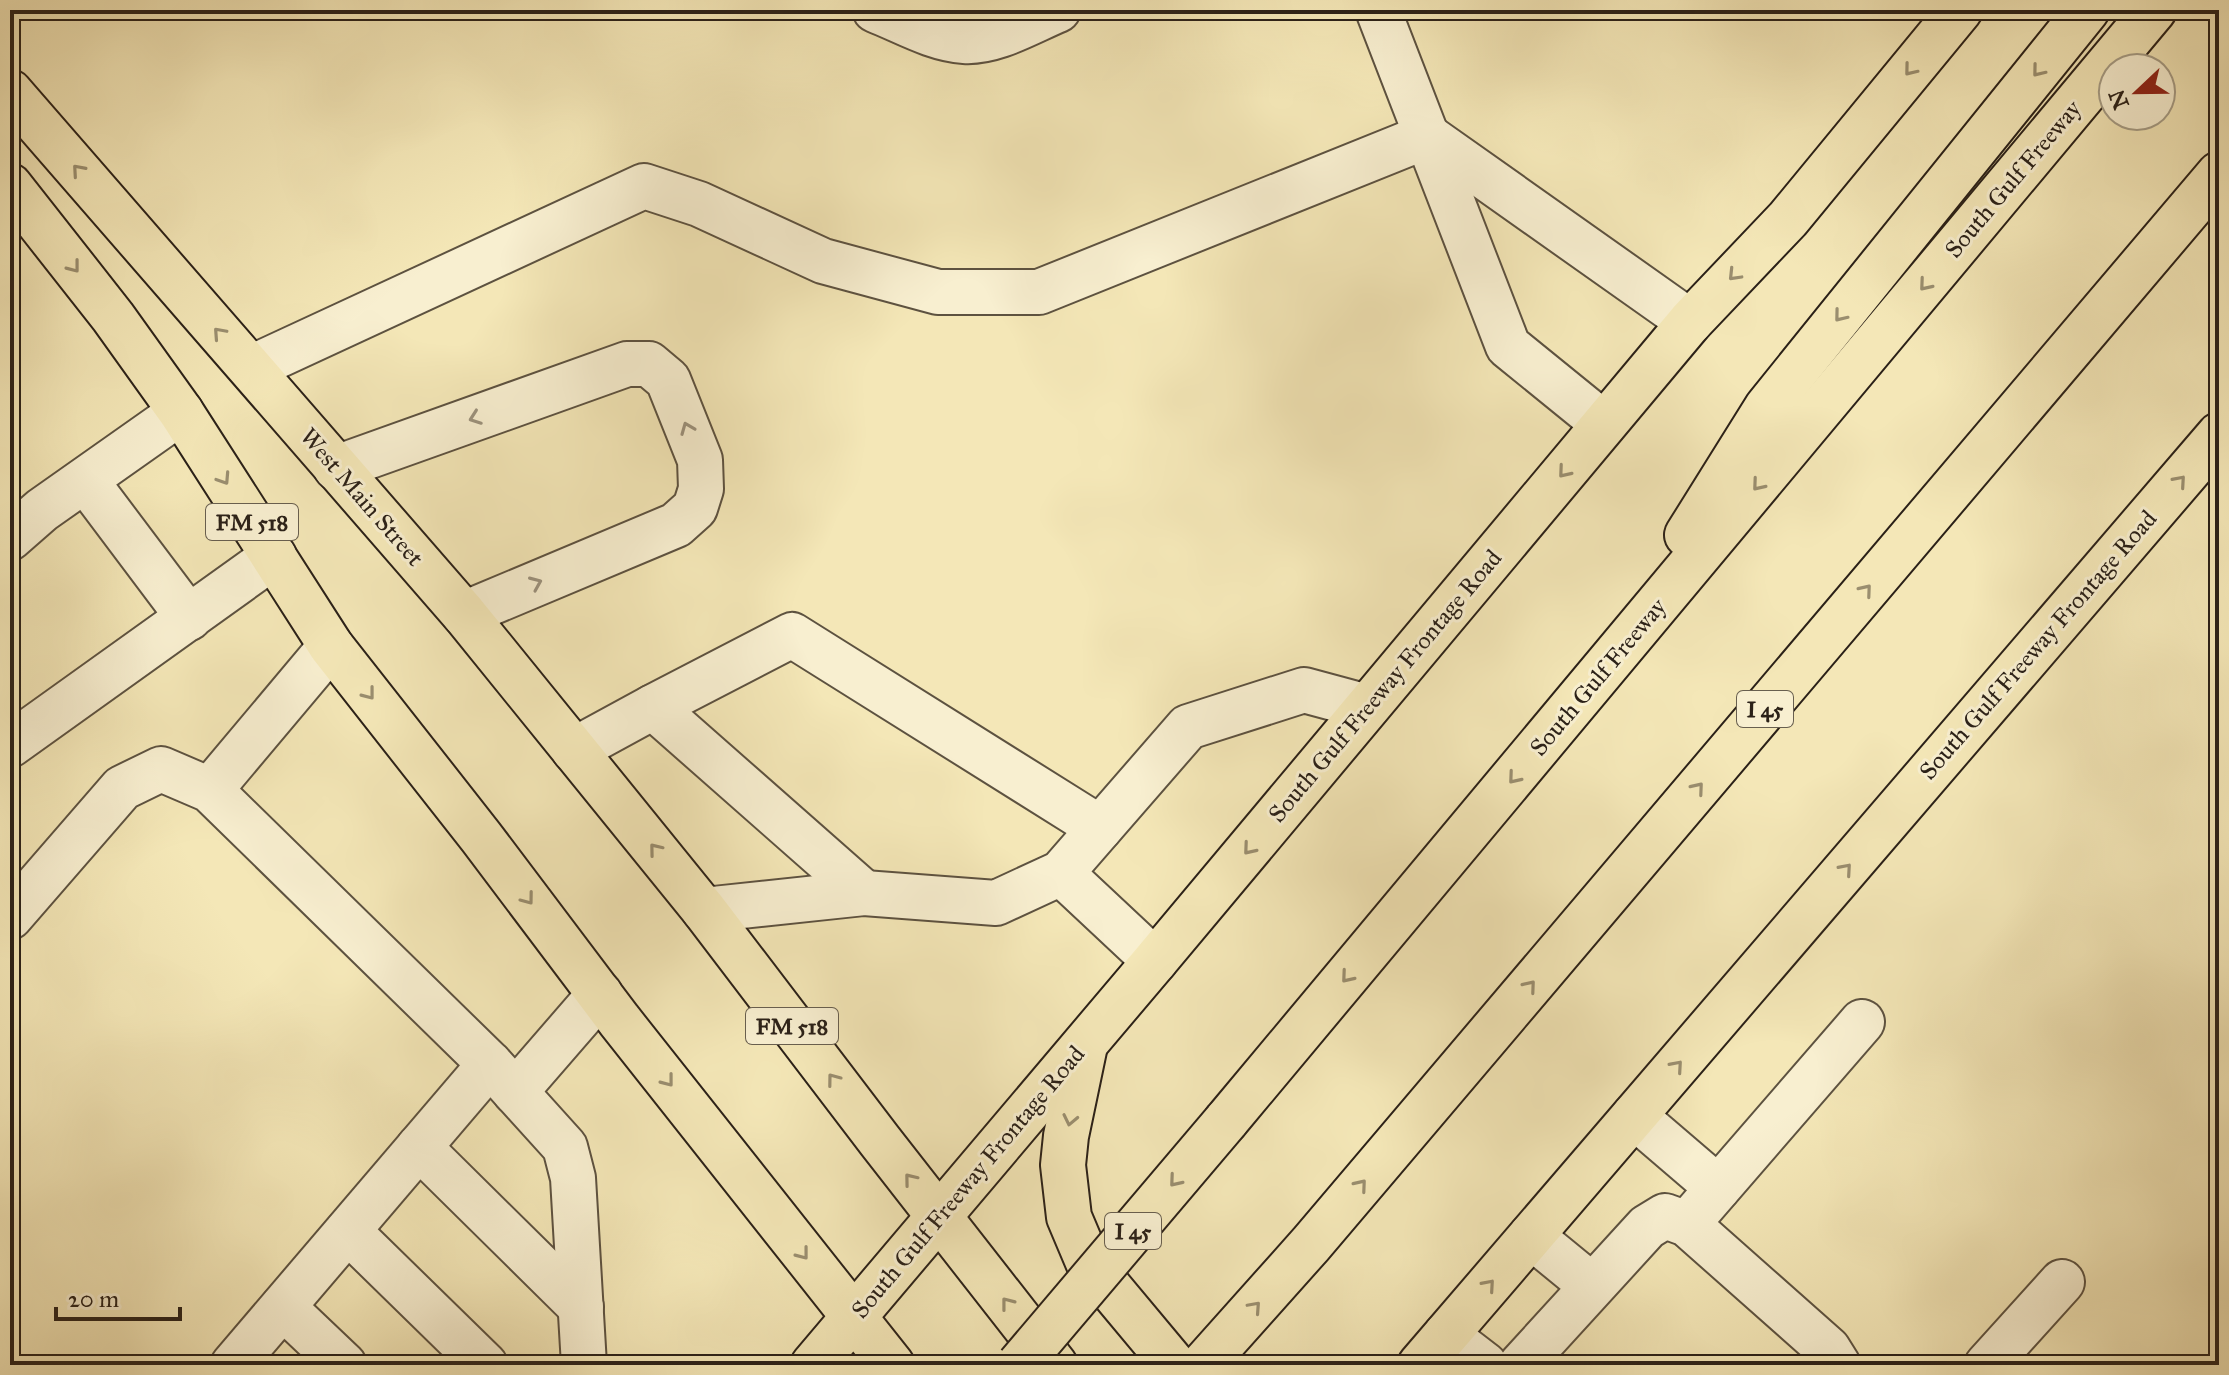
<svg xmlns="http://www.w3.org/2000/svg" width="2229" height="1375" viewBox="0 0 2229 1375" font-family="'IM FELL Great Primer',serif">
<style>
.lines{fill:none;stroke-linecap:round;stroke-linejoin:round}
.minor-casing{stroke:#5d5240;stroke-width:48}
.major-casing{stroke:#2b2118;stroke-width:48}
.highway-casing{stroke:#2b2118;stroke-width:48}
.minor{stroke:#f8efd0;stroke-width:44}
.major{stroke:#f4e7b7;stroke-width:44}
.highway{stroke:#f4e7b7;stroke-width:44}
.highway-bridge-casing{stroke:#2b2118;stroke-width:48;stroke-linecap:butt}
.highway-bridge{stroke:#f4e7b7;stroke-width:44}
.oneway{stroke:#9a8e6f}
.oneway2{stroke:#9c927d}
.labels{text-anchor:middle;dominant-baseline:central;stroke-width:6;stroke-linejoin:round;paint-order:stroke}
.shield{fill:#f8efd0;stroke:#685f4f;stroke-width:2}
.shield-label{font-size:22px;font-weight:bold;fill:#2b2118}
.street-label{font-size:24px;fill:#2b2118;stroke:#f8efd0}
</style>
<rect width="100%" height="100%" fill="#f4e7b7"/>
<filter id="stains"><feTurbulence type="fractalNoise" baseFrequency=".0025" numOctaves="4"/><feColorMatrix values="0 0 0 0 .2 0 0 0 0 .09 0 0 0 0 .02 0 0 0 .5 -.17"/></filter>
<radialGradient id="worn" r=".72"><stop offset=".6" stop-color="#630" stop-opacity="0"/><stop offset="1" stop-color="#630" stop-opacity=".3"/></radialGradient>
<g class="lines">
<defs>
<g id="minor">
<path d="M875,10C903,21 933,39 964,41C995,43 1029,22 1058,10"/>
<path d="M1378,10L1508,346L1604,424"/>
<path d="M251,368L644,186L699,204L823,261L938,292H1039L1427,136L1690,322"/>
<path d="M336,468L627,364H649L668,380L700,460L701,489L695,508L676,525L464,614"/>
<path d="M86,481L189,618"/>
<path d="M10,538L42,510L181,412"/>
<path d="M653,707L792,635L1100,828"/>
<path d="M10,745L274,556"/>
<path d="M574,750L653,707L864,893"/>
<path d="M210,790L331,646"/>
<path d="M1061,873L1155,961"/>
<path d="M704,910L864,893L996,903L1061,873L1188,727L1304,690L1367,707"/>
<path d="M10,917L122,788L161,769L210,790L490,1064L565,1147L573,1178L584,1365"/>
<path d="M515,1092L600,994"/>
<path d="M1634,1116L1718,1188"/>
<path d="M419,1147L581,1307"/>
<path d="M1687,1224L1862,1022"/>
<path d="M348,1231L485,1365"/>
<path d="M1531,1236L1592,1286"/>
<path d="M283,1307L344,1365"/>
<path d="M1446,1335L1485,1365"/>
<path d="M233,1365L490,1064"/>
<path d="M1521,1365L1647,1227L1665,1216L1687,1224L1828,1349L1838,1365"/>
<path d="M1987,1365L2062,1282"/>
</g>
<g id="major">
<path d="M10,92L464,614L704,910L880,1141L1055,1365"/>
<path d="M10,186L113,317L181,412L331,646L481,837L619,1020L892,1365"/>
<path d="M1084,1050L1066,1136L1063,1165L1069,1217L1088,1262L1174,1365"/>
<path d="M813,1365L1155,961L1690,322L1788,219L1960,10"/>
<path d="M1420,1365L2219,435"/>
</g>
<g id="highway">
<path d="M1687,535L1767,407L2087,10"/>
<path d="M1226,1121L2154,10"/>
<path d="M1203,1365L1311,1244L2219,174"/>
</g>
</defs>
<use href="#minor" class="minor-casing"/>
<use href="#major" class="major-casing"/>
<use href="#highway" class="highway-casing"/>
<use href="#minor" class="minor"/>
<use href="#major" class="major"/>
<use href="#highway" class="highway"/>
<defs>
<path id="highway-bridge" d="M1019,1365L1226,1121"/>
</defs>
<use href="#highway-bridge" class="highway-bridge-casing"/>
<use href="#highway-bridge" class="highway-bridge"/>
</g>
<defs><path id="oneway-chevron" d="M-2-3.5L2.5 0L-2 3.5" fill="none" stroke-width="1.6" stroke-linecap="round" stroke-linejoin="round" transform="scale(2)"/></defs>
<g class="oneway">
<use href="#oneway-chevron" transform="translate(1910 70) rotate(129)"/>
<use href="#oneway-chevron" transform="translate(2038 71) rotate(129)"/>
<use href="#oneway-chevron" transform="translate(78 170) rotate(-131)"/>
<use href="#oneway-chevron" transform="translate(74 267) rotate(52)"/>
<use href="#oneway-chevron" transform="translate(1734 275) rotate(134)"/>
<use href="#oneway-chevron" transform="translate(1925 285) rotate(130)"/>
<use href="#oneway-chevron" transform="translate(1840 316) rotate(129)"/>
<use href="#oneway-chevron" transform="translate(219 333) rotate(-132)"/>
<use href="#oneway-chevron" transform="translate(1564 472) rotate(130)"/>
<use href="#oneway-chevron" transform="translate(224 479) rotate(57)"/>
<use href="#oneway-chevron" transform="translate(2180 481) rotate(-49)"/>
<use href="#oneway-chevron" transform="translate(1758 485) rotate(130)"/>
<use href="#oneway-chevron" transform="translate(1866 590) rotate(-50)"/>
<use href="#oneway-chevron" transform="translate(369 694) rotate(52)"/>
<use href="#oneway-chevron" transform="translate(1514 778) rotate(130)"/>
<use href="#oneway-chevron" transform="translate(1698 788) rotate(-50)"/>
<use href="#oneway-chevron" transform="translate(655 849) rotate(-129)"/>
<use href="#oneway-chevron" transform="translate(1249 849) rotate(130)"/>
<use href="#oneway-chevron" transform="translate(1846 869) rotate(-49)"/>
<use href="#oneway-chevron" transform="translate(528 899) rotate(53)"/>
<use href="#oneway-chevron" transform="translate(1347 977) rotate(130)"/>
<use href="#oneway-chevron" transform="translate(1530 986) rotate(-50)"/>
<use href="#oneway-chevron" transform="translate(1677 1066) rotate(-49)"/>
<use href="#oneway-chevron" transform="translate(833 1079) rotate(-127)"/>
<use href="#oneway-chevron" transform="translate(668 1081) rotate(52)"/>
<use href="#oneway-chevron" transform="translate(1070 1120) rotate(102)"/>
<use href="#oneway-chevron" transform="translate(910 1179) rotate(-129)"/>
<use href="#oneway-chevron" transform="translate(1175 1181) rotate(130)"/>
<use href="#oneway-chevron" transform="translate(1361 1185) rotate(-50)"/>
<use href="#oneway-chevron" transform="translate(803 1254) rotate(52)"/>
<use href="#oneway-chevron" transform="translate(1489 1285) rotate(-49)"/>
<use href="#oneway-chevron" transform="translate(1007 1303) rotate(-128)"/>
<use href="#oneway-chevron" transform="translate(1255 1307) rotate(-48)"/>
</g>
<g class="oneway2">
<use href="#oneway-chevron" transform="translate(475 418) rotate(160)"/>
<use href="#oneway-chevron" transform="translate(687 428) rotate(-112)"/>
<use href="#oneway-chevron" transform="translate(536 583) rotate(-23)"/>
</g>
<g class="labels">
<g class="shield">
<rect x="206" y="504" width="92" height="36" rx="6"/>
<rect x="1737" y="691" width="56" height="36" rx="6"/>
<rect x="746" y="1008" width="92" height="36" rx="6"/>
<rect x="1105" y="1213" width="56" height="36" rx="6"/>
</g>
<g class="shield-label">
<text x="252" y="522">FM 518</text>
<text x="1765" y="709">I 45</text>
<text x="792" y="1026">FM 518</text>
<text x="1133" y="1231">I 45</text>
</g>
<g class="street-label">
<text transform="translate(2013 179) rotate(-50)">South Gulf Freeway</text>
<text transform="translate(362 497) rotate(49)">West Main Street</text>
<text transform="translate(2038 645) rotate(-49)">South Gulf Freeway Frontage Road</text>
<text transform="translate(1598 677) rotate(-50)">South Gulf Freeway</text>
<text transform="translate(1385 686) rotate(-50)">South Gulf Freeway Frontage Road</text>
<text transform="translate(968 1182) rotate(-50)">South Gulf Freeway Frontage Road</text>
</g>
</g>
<rect width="2229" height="1375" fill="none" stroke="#f4e7b7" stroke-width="40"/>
<rect x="12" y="12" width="2205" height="1351" fill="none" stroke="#2b2118" stroke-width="4"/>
<rect x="20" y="20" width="2189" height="1335" fill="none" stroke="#2b2118" stroke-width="2"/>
<g transform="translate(2137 92) rotate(248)"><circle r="38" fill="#f8efd0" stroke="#a69d86" stroke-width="2"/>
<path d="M0-6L14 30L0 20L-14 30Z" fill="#8f2418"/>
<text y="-12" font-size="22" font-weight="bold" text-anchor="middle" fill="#2b2118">N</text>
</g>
<path d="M56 1307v12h124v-12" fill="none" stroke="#2b2118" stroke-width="4"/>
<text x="68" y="1307" font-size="24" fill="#2b2118" stroke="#f8efd0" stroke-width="6" paint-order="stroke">20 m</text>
<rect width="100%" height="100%" filter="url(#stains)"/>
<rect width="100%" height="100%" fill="url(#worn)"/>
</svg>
